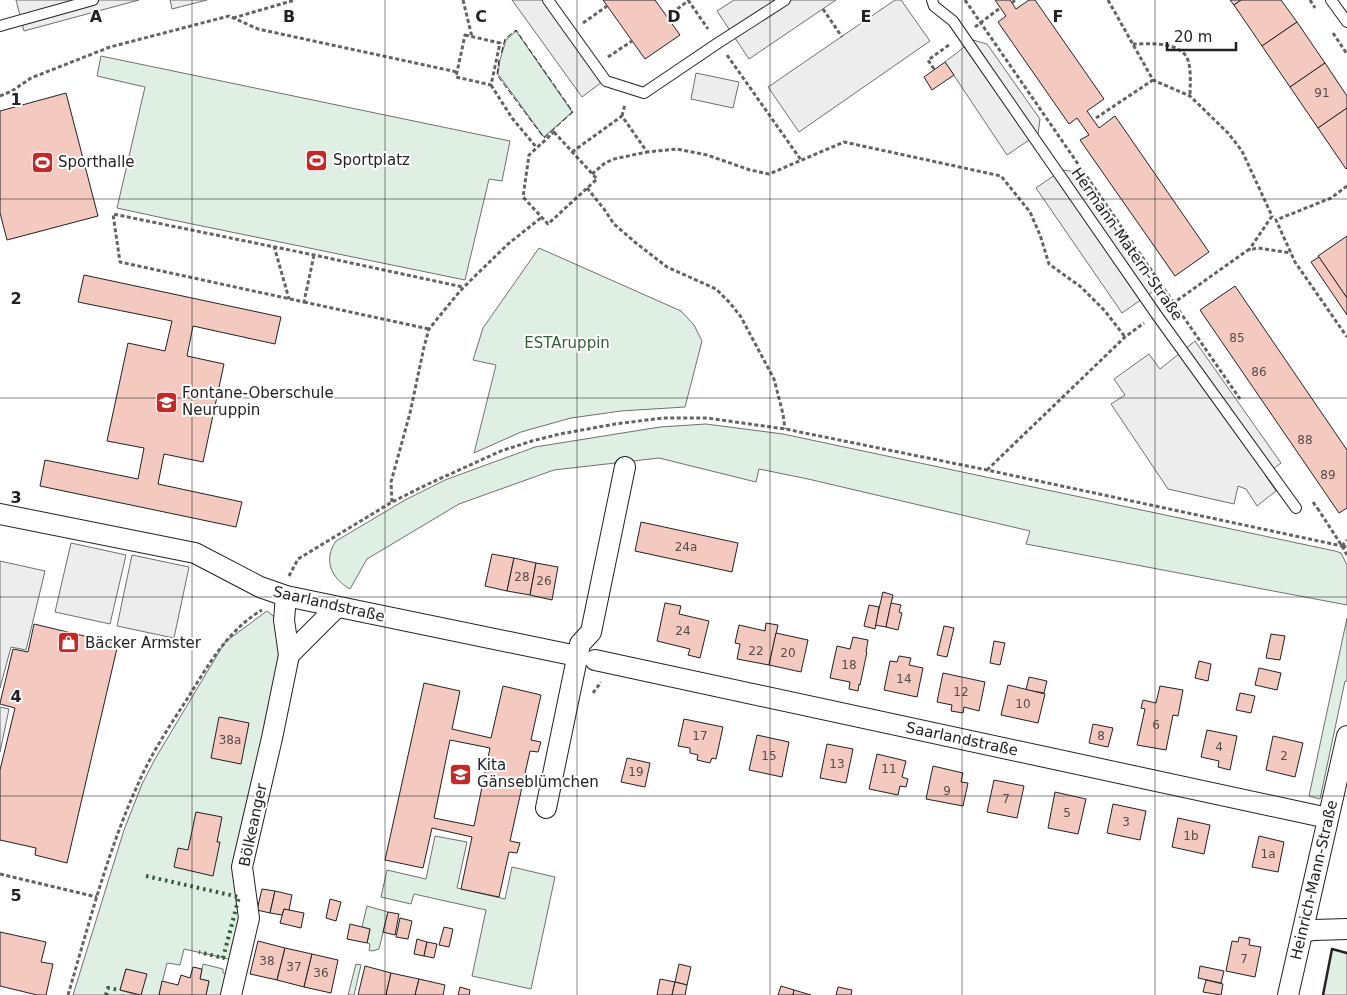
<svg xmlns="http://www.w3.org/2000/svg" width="1347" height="995" viewBox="0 0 1347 995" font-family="'DejaVu Sans',sans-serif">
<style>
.green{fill:#e0efe3;stroke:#6f6f6f}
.parking{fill:#ededed;stroke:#6f6f6f}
.building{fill:#f3c9c0;stroke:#222;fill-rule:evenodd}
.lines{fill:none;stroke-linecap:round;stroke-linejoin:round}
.lane-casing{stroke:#222;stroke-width:12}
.street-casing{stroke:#222;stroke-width:22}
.path{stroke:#646464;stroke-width:3;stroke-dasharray:4 2.5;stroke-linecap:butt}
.lane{stroke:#fff;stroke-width:10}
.street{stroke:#fff;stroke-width:20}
.hedge{stroke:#2f5e38;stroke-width:4;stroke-dasharray:2.5 4;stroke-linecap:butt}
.fence{stroke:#222;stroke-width:1;stroke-dasharray:6 2.5;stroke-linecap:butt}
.wall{stroke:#222;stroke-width:2.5}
.grid{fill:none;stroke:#222;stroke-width:1;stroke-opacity:0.55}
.labels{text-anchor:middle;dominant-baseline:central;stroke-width:4;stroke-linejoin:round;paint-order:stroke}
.number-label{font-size:12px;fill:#564c4a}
.poi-label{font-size:15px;fill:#222;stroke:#fff;text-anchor:start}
.street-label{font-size:15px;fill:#222;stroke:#fff}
.park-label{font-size:15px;fill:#2f5e38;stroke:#fff}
.grid-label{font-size:16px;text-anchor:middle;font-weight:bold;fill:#222;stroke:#fff;stroke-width:4;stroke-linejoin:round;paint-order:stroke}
</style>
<rect width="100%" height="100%" fill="#fff"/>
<g class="green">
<path d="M516,31L572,112L544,137L498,74L500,60L506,40Z"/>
<path d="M101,56L510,141L502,181L489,179L465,280L163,218L117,208L145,87L97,76Z"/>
<path d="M539,248L681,311L694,325L702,341L685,407L621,411L571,418L521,432L474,453L496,365L473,360L483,328Z"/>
<path d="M706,424L783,434L1335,551L1341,553L1347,565V605L1026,544L1030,531L808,479L759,469L756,482L659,458L554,470L459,504L367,559L350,589C331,578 323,560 336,541L405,500L445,480L535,447L660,427Z"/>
<path d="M267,611L273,616L279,618L285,657L241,905L233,960L184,949L180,965L167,963L159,995H141L146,974L126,969L120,990L137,995H73L124,830L142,784L155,759L225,642Z"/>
<path d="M1347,618V681H1345L1320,799L1309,796Z"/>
<path d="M435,836L467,842L457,888L505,899L512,867L555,877L531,989L472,976L486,910L414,894L411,904L381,897L387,870L426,879Z"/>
<path d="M367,906L388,912L379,949L372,951L369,950L370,944L367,943L370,929L362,927Z"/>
<path d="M1332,949L1347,953V995H1323Z"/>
<path d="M203,964L223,969V973L231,975L226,995H206L209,981L200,979Z"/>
<path d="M356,964L361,965L354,995H348Z"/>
</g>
<g class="parking">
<path d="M16,0H139L24,31Z"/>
<path d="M170,0H207L172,9Z"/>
<path d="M512,0H543L602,82L582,97Z"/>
<path d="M734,0H836L749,59L717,11Z"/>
<path d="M895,0H901L930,41L799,132L768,87Z"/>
<path d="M973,40L987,44L1040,119L1038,134L1007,155L945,62Z"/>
<path d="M696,73L739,82L733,108L691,99Z"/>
<path d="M1062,170L1077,172L1158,288L1122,313L1036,188Z"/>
<path d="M1195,341L1281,463L1265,475L1276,491L1257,506L1246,489L1238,486L1234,504L1168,489L1111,404L1125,395L1114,379L1149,354L1160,369Z"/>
<path d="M71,543L126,555L110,624L55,612Z"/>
<path d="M132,555L189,567L174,638L117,626Z"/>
<path d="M0,561L45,571L26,650L11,647L0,688Z"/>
<path d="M0,707L9,709L0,752Z"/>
</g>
<g class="building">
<path d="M603,0H655L680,35L645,59Z"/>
<path d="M995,0H1010L1016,9L1029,0H1035L1104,99L1087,111L1099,128L1115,116L1209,252L1175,276L1080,140L1089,135L1077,118L1069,124L998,22L1006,16Z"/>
<path d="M1230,0H1241L1234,5Z"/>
<path d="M1241,0H1281L1297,22L1262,46L1234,5Z"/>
<path d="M1297,22L1325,63L1290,87L1262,46Z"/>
<path d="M945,62L954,75L932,90L924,77Z"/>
<path d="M1325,63L1347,96V108L1318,128L1290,87Z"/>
<path d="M66,93L98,216L7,240L0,213V111Z"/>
<path d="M1347,108V168L1346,169L1318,128Z"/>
<path d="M1347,236V298L1318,256Z"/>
<path d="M1319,257L1347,298V315L1311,262Z"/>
<path d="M84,275L281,317L275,344L193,326L187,356L224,364L203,462L164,454L158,484L242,502L236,527L40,486L45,460L138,479L144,448L107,441L128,343L165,351L172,321L78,302Z"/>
<path d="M1235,286L1347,450V508L1339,513L1200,310Z"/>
<path d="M641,522L738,543L732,572L635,551Z"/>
<path d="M492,554L514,558L507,591L485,586Z"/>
<path d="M514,558L536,563L530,595L507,591Z"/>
<path d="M536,563L558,567L552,600L530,595Z"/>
<path d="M883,592L893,595L886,627L875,625Z"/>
<path d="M665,603L681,606L679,614L709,621L700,658L688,655L690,649L657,641Z"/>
<path d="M891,603L901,605L899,612L902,613L898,630L886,627Z"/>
<path d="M869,605L879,607L875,629L864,626Z"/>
<path d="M766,623L778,625L769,665L737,659L740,644L735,643L739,625L765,631Z"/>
<path d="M34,624L118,644L67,863L35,855L36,848L0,840V770L15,708L0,704V703L13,649L28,652Z"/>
<path d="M944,626L954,628L947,657L937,655Z"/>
<path d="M776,633L808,640L801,672L769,665Z"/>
<path d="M1271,634L1285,636L1280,660L1266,658Z"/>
<path d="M853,637L868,640L866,652H867L860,685L859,684L858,691L849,689L850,682L830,678L837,646L850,649Z"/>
<path d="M994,641L1005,643L1000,665L990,663Z"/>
<path d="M899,656L911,658L909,665L923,668L917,697L884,690L890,661L897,662Z"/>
<path d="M1199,661L1211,664L1208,681L1195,678Z"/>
<path d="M1259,668L1281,673L1277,690L1255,685Z"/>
<path d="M943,673L985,682L979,711L964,707L963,713L951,711L952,705L937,702Z"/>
<path d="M1029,677L1047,681L1044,693L1026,690Z"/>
<path d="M424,683L460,691L452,729L491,738L503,686L541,695L531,740L541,742L538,752L530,751L510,841L520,843L517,853L509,852L499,897L461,889L472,837L432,828L423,868L385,860ZM450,740L490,748L474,826L434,818Z"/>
<path d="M1008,685L1045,694L1038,723L1001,715Z"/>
<path d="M1160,686L1183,690L1178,716L1173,715L1166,750L1137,745L1145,709L1141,708L1143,700L1156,703Z"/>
<path d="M1240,693L1255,696L1251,713L1236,710Z"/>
<path d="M219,717L249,723L241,764L211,758Z"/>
<path d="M684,719L723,727L716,759L712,758L710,763L697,760L698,755L690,753V748L678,746Z"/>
<path d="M1093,724L1113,728L1108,747L1089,743Z"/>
<path d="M1207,730L1237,736L1230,770L1218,767L1219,761L1201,757Z"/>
<path d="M757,735L789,742L782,777L749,770Z"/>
<path d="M1273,736L1303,743L1295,777L1266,770Z"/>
<path d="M827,744L853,749L846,783L820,778Z"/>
<path d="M877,754L906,761L902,777L908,779L906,787L900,786L898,795L869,789Z"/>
<path d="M627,758L650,763L645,787L621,782Z"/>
<path d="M933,766L963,773L961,782L968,783L963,806L926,799Z"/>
<path d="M994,780L1024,786L1017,818L987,812Z"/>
<path d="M1055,792L1086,799L1078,834L1048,828Z"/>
<path d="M1113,804L1146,811L1140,840L1107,833Z"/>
<path d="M196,812L222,817L217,842H220L213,876L174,867L178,848L188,850Z"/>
<path d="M1178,818L1210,825L1204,854L1172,847Z"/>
<path d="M1259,836L1284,842L1278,872L1252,867Z"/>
<path d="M262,889L275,891L270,913L257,910Z"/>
<path d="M275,891L292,895L289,910L284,909L282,915L270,913Z"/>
<path d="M330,899L341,902L336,921L326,918Z"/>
<path d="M284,909L304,913L301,928L280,923Z"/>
<path d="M388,912L399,914L395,935L383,932Z"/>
<path d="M400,918L412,921L408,939L396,937Z"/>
<path d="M350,924L370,929L367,943L347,939Z"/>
<path d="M444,927L453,929L449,947L439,945Z"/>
<path d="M0,932L46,942L41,962L53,964L46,995H37L0,986Z"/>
<path d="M1239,937L1250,939L1249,945L1261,947L1255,977L1226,971L1232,941L1238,942Z"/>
<path d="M417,939L427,942L424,956L414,954Z"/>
<path d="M258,941L285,948L277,980L250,974Z"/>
<path d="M427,942L437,944L434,958L424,956Z"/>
<path d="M285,948L312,954L304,987L277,980Z"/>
<path d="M312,954L338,960L331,993L304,987Z"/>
<path d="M679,964L691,967L687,985L675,982Z"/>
<path d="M365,966L391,973L386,995H358Z"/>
<path d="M1200,966L1224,971L1221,983L1198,978Z"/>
<path d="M193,967L202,969L200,979L209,981L206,995H159L162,981L178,985L181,975L190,978Z"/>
<path d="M126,969L147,974L141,995L120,990Z"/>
<path d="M391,973L419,979L415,995H386Z"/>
<path d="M419,979L445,985L443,995H415Z"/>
<path d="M660,979L675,982L672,995H657Z"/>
<path d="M1206,980L1223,984L1221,995L1203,992Z"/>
<path d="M675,982L687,985L685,995H672Z"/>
<path d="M781,986L794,990L793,995H778Z"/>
<path d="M460,987L470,990L469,995H458Z"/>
<path d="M838,987L852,990L851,995H836Z"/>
<path d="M794,990L811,995H793Z"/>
</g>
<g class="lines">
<defs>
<g id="lane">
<path d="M548,0L606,81L644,93L718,43L785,0"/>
<path d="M932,0L934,6L953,21L1156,314L1296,508"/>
<path d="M1331,0L1347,22"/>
<path d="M0,26L93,0"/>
</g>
<g id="street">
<path d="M0,514L195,553L260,587L286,596L577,656"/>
<path d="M286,596L284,620L289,655"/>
<path d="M595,660L1328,818"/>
<path d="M546,808L580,644L591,632L625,467"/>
<path d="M1303,932L1314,930L1347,929"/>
<path d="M231,995L249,918L242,867L272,738L289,655L337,607"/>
<path d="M1288,995L1347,736"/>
</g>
</defs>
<use href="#lane" class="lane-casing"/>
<use href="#street" class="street-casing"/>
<g class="path">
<path d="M463,0L472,37"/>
<path d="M688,0L708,29"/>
<path d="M965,0L1240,399"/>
<path d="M1108,0L1153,80L1190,96L1228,133L1242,151L1272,216L1249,250"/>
<path d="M1310,0L1315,8"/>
<path d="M1012,3L1015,0"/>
<path d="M823,9L842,37"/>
<path d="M667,17L689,0"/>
<path d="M233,18L295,0"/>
<path d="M583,23L607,6"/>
<path d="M975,27L1000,8"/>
<path d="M1333,33L1347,54"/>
<path d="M465,35L500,43L491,85L456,77Z"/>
<path d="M1133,44C1149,44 1175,41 1186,56C1192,65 1190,86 1190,96"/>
<path d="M727,55L801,160"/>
<path d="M608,57L632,41"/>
<path d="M934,69L928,60L949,45"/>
<path d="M491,85L512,118L537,148"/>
<path d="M0,96L12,91L31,78L110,47L229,16L258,29L457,72"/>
<path d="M622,116L625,104"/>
<path d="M1096,118L1153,80"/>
<path d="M554,132L597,179L548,224L523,197L529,155Z"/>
<path d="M572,152L622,116L647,152L677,149L707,155L750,170L769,174L844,142L1001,176L1030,212L1040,235L1049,264L1081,287L1105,311L1125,337"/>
<path d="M592,174L605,163L614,159L647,152"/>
<path d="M1347,186L1331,198L1276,220L1295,262L1347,337"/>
<path d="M587,188L604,209L614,224L636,243L667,267L716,289L730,303L741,317L774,379L783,414L785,429"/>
<path d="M274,246L289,299"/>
<path d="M314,255L304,302L120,262L113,214L314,255L463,287"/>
<path d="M304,302L429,329"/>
<path d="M1172,304L1248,250L1258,248L1291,253"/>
<path d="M987,470L1125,337L1144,323"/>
<path d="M392,502L391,482L410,413L424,347L429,329L460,291L474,277L508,244L542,217"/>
<path d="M1313,502L1318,509"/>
<path d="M1317,509H1318L1342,546L1347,547"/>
<path d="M1342,546L1347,555"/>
<path d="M1342,546L1347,540"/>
<path d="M289,576L298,559L392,502L426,485L501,451L532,441L560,434L615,424L663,418H707L785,429L987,470L1342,546"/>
<path d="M593,693L601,682"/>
<path d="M0,874L97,897"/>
<path d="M68,995C89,924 108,849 139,782C152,752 171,724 189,696C208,665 229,629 262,610"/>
</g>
<use href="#lane" class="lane"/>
<use href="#street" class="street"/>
<g class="hedge">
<path d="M146,876L239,897L223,958L199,952"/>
<path d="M106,995L108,988L120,990"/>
</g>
<g class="fence">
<path d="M499,60L497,75L544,138L573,112L516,30L505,39L501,54"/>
<path d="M1323,995L1332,949L1347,953"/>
</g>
<path class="wall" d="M1323,995L1332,949L1347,953"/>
</g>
<path class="grid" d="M192,0V995M385,0V995M577,0V995M770,0V995M962,0V995M1155,0V995M0,199H1347M0,398H1347M0,597H1347M0,796H1347"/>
<defs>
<symbol id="stadium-square" viewBox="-11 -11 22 22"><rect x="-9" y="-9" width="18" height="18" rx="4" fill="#c62828" stroke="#fff"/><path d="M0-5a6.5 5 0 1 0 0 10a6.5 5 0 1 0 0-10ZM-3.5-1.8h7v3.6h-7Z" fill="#fff"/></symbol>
<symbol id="school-square" viewBox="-11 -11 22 22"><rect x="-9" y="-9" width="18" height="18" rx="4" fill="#c62828" stroke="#fff"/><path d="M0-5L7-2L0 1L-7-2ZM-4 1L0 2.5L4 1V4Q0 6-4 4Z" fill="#fff"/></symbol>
<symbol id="shop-square" viewBox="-11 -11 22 22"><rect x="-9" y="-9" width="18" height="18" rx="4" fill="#c62828" stroke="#fff"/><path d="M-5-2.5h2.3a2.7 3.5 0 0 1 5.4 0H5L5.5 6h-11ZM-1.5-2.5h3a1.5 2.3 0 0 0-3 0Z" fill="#fff"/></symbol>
</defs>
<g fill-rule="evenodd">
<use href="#stadium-square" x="304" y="148" width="25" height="25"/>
<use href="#stadium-square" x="30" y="150" width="25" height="25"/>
<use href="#school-square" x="154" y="390" width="25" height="25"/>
<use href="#shop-square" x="56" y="630" width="25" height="25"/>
<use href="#school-square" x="448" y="762" width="25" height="25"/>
</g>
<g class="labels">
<g class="number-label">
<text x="1322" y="93">91</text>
<text x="1237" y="338">85</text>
<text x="1259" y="372">86</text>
<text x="1305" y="440">88</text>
<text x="1328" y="475">89</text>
<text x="686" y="547">24a</text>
<text x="522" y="577">28</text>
<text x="544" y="581">26</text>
<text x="683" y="631">24</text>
<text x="756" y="651">22</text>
<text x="788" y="653">20</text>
<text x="849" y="665">18</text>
<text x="904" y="679">14</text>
<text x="961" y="692">12</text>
<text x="1023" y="704">10</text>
<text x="1156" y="725">6</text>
<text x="700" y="736">17</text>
<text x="1101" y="736">8</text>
<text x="230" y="740">38a</text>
<text x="1219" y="747">4</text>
<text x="769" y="756">15</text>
<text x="1284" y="756">2</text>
<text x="837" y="764">13</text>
<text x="889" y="769">11</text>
<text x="636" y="772">19</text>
<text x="947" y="791">9</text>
<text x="1006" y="799">7</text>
<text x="1067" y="813">5</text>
<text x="1126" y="822">3</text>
<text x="1191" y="836">1b</text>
<text x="1268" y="854">1a</text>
<text x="1244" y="959">7</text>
<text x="267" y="961">38</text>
<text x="294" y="967">37</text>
<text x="321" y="973">36</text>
</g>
<g class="poi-label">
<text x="333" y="160">Sportplatz</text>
<text x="58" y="162">Sporthalle</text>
<text x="182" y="393">Fontane-Oberschule<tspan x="182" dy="17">Neuruppin</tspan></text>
<text x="85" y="643">Bäcker Armster</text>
<text x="477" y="765">Kita<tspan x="477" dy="17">Gänseblümchen</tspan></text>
</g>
<g class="street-label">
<text transform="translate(1127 244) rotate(55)">Hermann-Matern-Straße</text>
<text transform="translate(329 604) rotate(13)">Saarlandstraße</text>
<text transform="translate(962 739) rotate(12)">Saarlandstraße</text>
<text transform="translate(253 825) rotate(-78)">Bölkeanger</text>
<text transform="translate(1314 880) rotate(-77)">Heinrich-Mann-Straße</text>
</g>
<g class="park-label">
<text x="567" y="343">ESTAruppin</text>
</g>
</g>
<g class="grid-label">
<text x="96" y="22">A</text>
<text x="289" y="22">B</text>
<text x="481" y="22">C</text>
<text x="674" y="22">D</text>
<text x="866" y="22">E</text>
<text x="1058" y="22">F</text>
<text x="16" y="105">1</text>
<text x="16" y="304">2</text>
<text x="16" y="503">3</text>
<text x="16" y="702">4</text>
<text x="16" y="901">5</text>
</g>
<path d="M1167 42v8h69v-8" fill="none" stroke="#222222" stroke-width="2.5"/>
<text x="1174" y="42" font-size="15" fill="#222222" stroke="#ffffff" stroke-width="4" paint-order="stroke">20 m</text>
</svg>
